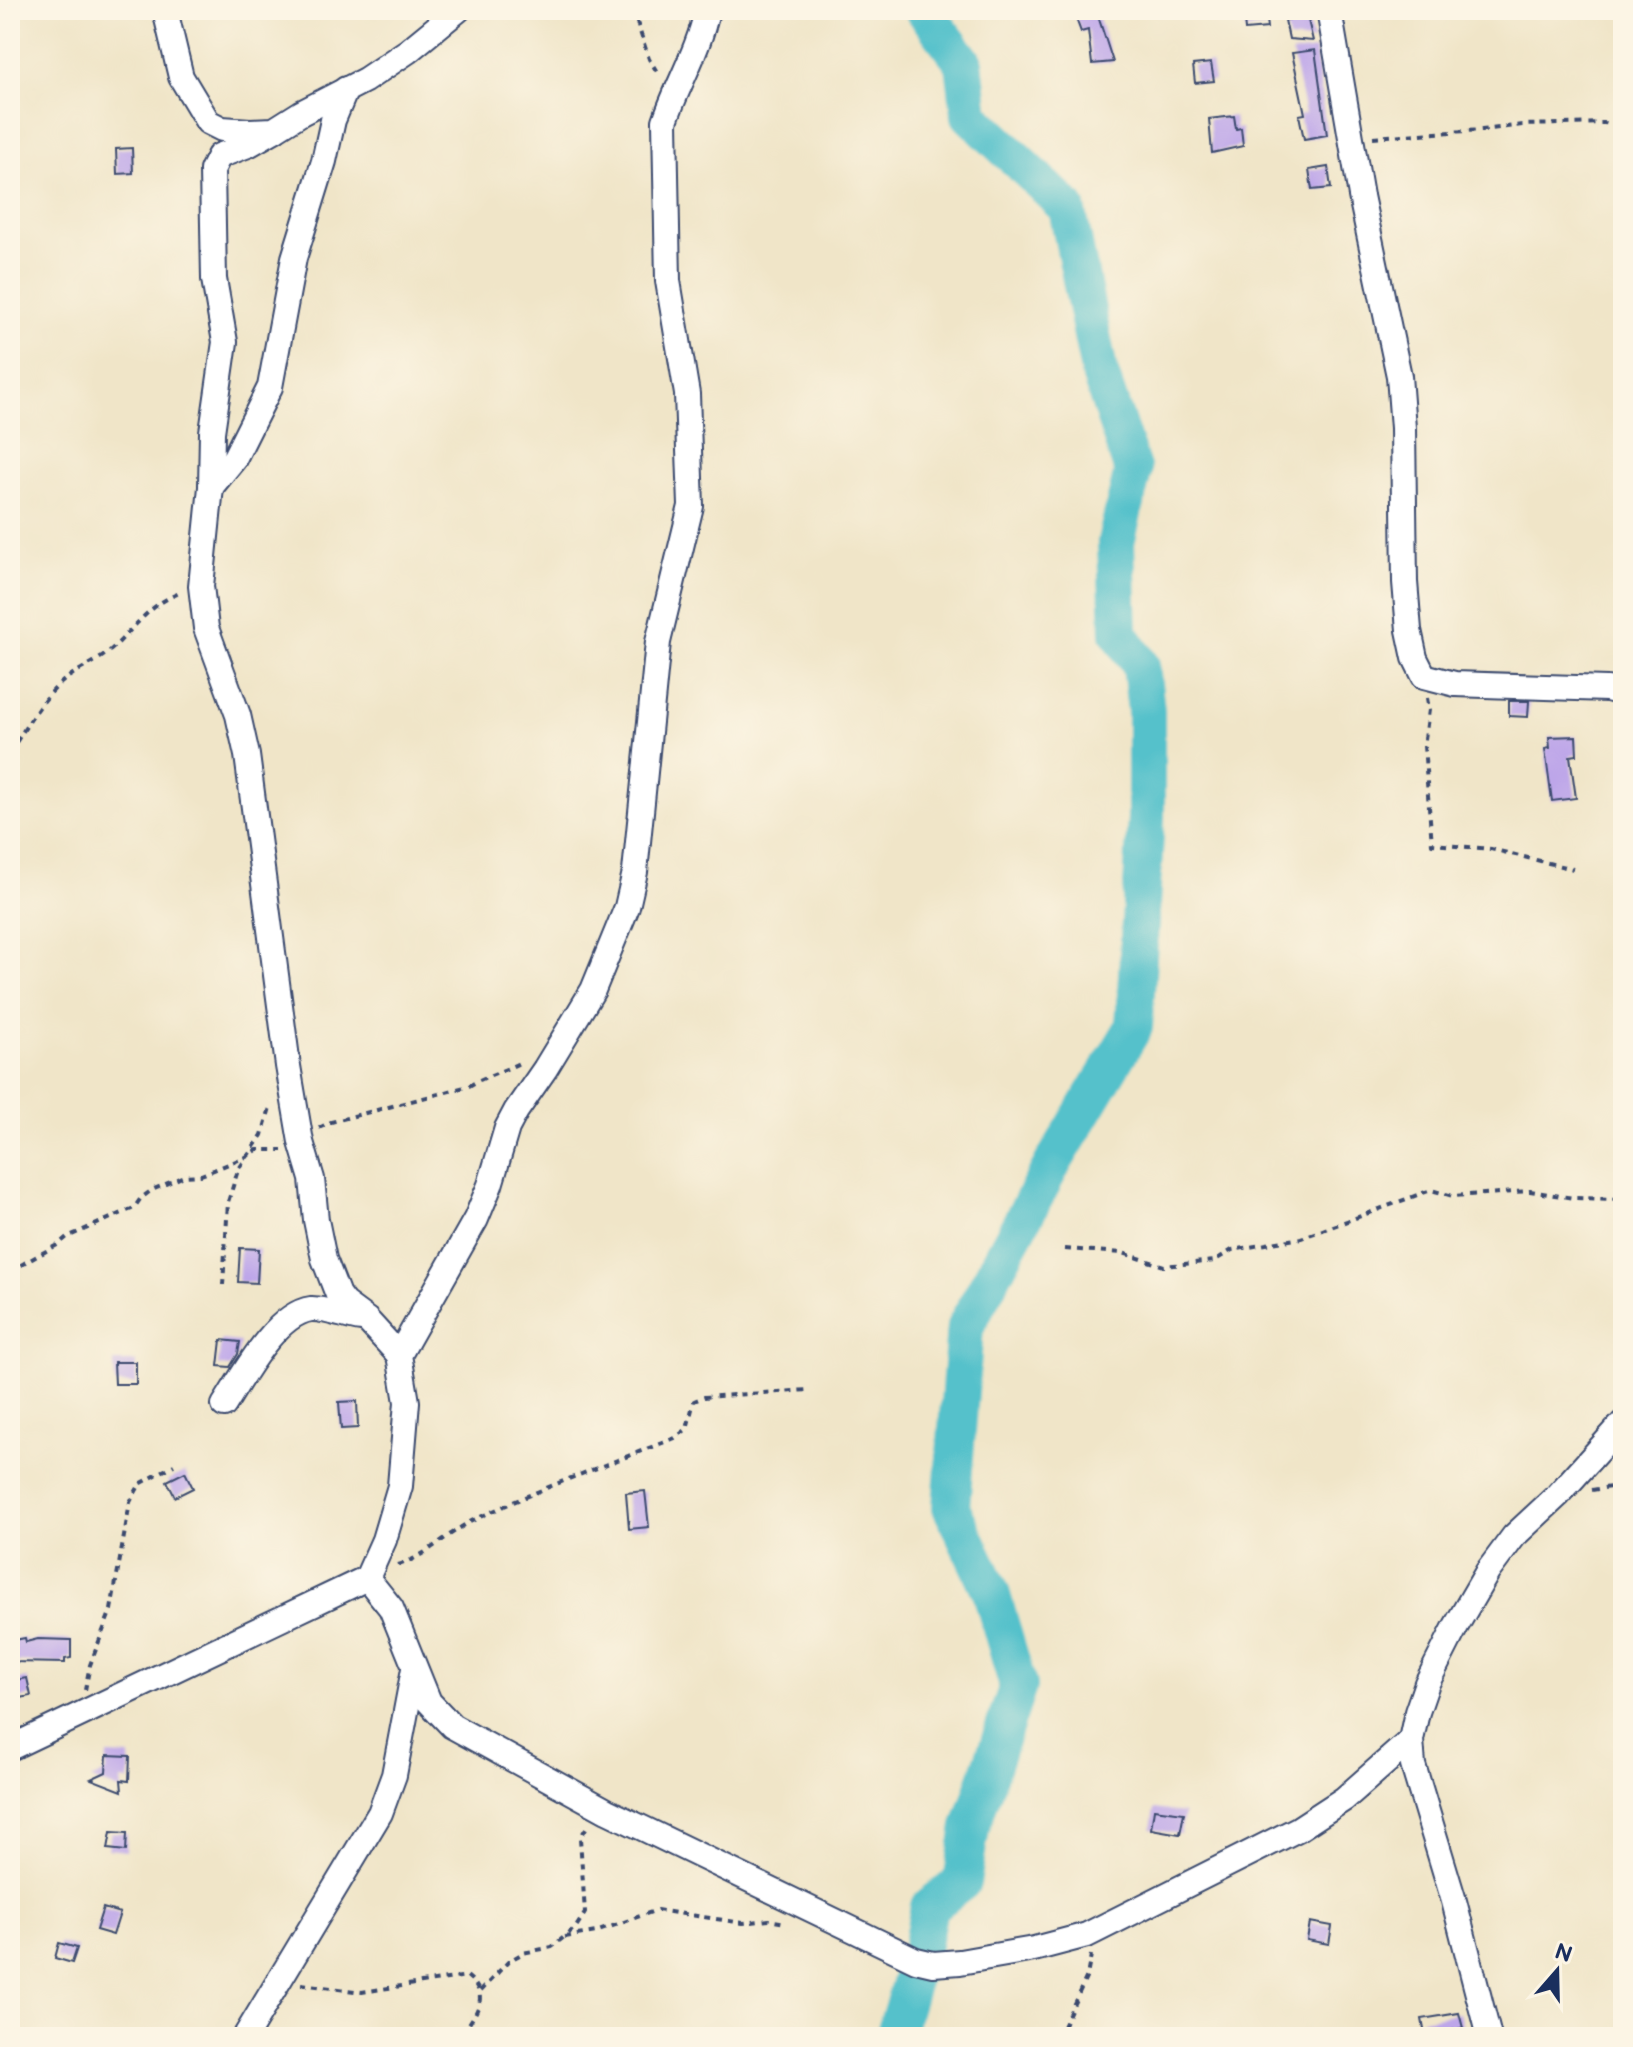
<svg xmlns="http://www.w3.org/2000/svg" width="1633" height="2047" viewBox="0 0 1633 2047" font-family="'Balsamiq Sans',sans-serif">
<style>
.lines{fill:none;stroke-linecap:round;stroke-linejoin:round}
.river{stroke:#54c1cb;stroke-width:38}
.building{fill:#bda6e9}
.minor-casing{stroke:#3b4a6e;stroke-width:28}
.path{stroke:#3b4a6e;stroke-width:4;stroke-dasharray:6 6;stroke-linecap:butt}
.minor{stroke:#fff;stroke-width:24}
</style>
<rect width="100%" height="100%" fill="#fcf5e5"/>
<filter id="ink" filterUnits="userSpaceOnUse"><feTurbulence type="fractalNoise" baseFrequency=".0125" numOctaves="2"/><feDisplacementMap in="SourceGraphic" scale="16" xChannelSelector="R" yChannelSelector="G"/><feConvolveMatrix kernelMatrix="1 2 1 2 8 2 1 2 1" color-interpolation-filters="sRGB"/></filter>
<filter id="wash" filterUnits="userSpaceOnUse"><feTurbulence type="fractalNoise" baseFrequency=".006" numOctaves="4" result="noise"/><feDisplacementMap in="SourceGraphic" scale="32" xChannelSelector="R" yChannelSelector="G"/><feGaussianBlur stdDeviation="1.8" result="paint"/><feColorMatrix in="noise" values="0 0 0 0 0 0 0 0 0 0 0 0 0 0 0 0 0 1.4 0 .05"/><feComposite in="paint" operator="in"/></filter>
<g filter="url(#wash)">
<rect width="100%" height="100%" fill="#f0e5c8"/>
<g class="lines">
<g class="river">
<path d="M920,1955L929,1907L962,1882L971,1827L1018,1686L991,1592L951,1507L965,1327L1053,1163L1134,1027L1146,818V711L1141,666L1119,633L1116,542L1133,471L1099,371L1067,208L970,115L964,63L924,10"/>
<path d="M894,2037L915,1967"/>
</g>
</g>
<g id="blocks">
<g class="building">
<path d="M1086,10H1096L1113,62L1092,64L1088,30L1081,32L1075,16L1086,13Z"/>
<path d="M1243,10H1265L1267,28L1245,30Z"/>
<path d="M1307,16L1313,41L1289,39L1285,20Z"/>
<path d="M1315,50L1327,135L1304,139L1299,115L1305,114L1292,53Z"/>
<path d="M1211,63L1214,81L1195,83L1193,65Z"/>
<path d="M1234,116L1236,129L1241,128L1243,146L1212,153L1209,119Z"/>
<path d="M132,148L133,173L117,174L116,149Z"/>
<path d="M1328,167L1331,188L1312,190L1309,170Z"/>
<path d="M1509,701H1529L1528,717L1509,716Z"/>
<path d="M1576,736L1577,755L1570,756L1576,798L1552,801L1545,749L1550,748L1549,737Z"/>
<path d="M240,1248L259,1249L257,1283L238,1282Z"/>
<path d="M221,1340L240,1342L238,1354L230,1367L218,1366Z"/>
<path d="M114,1362H136V1384H115Z"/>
<path d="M357,1401L358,1428L341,1429L339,1402Z"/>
<path d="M185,1472L193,1488L175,1497L167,1481Z"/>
<path d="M645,1491L649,1527L629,1529L626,1493Z"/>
<path d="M25,1638L26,1642L38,1639L71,1640V1658L65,1659V1663L13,1662L10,1641Z"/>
<path d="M27,1678L31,1696L10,1700V1681Z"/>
<path d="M107,1755L130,1756L129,1781L121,1780L122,1791L91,1779L106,1772Z"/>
<path d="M1154,1809L1184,1813L1180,1834L1151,1829Z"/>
<path d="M111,1832L127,1833L126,1851L108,1849Z"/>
<path d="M103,1908L120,1913L113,1935L96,1930Z"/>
<path d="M1310,1922L1332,1926L1329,1944L1307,1940Z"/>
<path d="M59,1943L77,1948L72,1963L55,1958Z"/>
<path d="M1459,2013L1463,2028L1425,2035L1422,2019Z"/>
</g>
</g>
</g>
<g filter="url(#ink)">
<use href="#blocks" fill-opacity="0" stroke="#3b4a6e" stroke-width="2"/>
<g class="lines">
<defs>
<g id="minor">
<path d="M165,10L181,77L208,122L222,129L250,131L274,130L301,113L365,80L408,51L458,10"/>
<path d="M1329,10L1361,196L1399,376L1403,428L1405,582L1409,630L1415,658L1424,676L1455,684L1607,689L1623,693"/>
<path d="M274,130L248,145L219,156L212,170L214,279L225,342L212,432L211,487L201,586L206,628L238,715L247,755L288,1066L301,1142L312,1179L316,1220L324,1259L338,1295L344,1303L367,1320L399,1355"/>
<path d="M211,487L234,459L270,387L294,258L324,161L333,120L346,89"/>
<path d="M224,1405C242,1377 275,1314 311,1309C323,1308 348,1317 361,1319"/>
<path d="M367,1578L391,1608L429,1702L452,1726L607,1811L916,1960L933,1964L960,1962L1034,1949L1087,1935L1298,1829L1344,1799L1411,1740"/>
<path d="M10,1748L367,1578L384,1540L400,1486L407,1402L399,1355L476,1219L490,1185L507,1128L516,1111L545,1069L593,990L627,907L635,872L658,642L691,506L687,394L668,281L665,121C678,83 699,50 707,10"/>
<path d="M245,2037L380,1813L394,1775L414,1669"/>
<path d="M1489,2037L1454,1901L1413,1765L1411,1740L1417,1712L1427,1683L1456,1626L1488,1571L1514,1536L1558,1495L1623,1423"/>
</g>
</defs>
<use href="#minor" class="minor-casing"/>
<g class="path">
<path d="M633,10L649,59L659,75"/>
<path d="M1373,137L1482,130L1522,125L1604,123L1623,126"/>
<path d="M1427,698L1429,710L1424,746L1432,844L1491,849L1573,869"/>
<path d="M10,752C26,727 43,696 67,678C82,667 100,661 114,647C135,627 151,603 180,593"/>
<path d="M319,1128L331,1122L469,1086C486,1075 505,1071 523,1061"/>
<path d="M1065,1249L1123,1253L1164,1266L1214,1261L1232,1250L1301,1238L1431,1190L1453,1196L1530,1191L1573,1198L1623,1199"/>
<path d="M10,1271L59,1244L67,1237L134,1208L141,1198L152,1190L184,1176L201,1175L246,1157L257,1150H282"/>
<path d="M223,1285L228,1202L238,1170L262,1135L271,1104"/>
<path d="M1592,1490L1623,1485"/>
<path d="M398,1565C428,1556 448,1532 476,1519C541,1488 608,1464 675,1438L687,1429L694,1401L704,1397L808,1390"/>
<path d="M85,1690L90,1665L111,1610L130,1502L140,1484L174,1465"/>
<path d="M565,1937L596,1932L657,1910L743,1923L769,1920L785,1923"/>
<path d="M301,1984L362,1992L467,1976C493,1997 474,2015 460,2037"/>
<path d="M480,1991L509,1961L523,1953L552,1947L576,1927L585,1913L580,1838L588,1825"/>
<path d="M1058,2037L1087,1976L1091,1955"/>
</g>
<use href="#minor" class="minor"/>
</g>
</g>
<rect width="1633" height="2047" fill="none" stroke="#fcf5e5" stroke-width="40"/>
<g transform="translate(1557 1971) rotate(20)" stroke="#fcf5e5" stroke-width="6" paint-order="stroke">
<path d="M0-6L14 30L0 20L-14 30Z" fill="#1b2f5e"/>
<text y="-12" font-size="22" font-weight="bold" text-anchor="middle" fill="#1b2f5e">N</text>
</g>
</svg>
